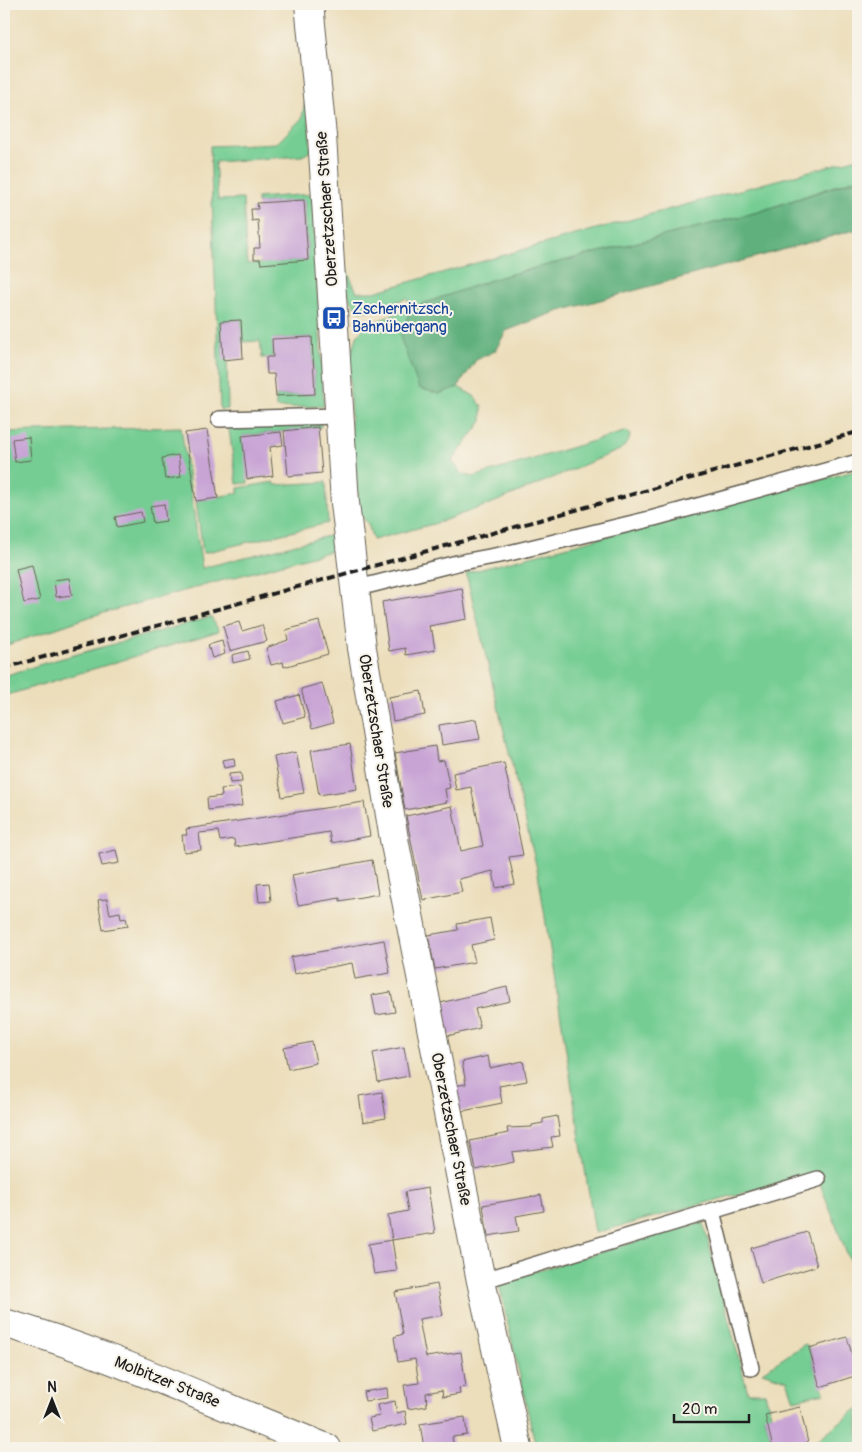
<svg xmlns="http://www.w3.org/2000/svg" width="862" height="1452" viewBox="0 0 862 1452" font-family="Pangolin,sans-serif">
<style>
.green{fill:#74cd93;stroke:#487458}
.forest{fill:#5fb07d;stroke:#3e664c}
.building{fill:#c8a4d5}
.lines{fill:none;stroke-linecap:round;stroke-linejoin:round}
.service-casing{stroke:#656054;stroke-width:18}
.minor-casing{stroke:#656054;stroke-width:30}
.tertiary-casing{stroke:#656054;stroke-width:30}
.service{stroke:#fff;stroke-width:15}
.minor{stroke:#fff;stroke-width:28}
.tertiary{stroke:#fff;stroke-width:28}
.rail{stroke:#1c1c1c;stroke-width:4;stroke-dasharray:8 4;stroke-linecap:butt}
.labels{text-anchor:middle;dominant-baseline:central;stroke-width:4;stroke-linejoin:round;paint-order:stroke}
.street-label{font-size:16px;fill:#1c1c1c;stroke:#f7f3e8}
.transit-label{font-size:16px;fill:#164399;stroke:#f7f3e8;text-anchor:start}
</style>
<rect width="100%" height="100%" fill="#f7f3e8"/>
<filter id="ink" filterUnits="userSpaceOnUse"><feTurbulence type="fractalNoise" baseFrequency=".02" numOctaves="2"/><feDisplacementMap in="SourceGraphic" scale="10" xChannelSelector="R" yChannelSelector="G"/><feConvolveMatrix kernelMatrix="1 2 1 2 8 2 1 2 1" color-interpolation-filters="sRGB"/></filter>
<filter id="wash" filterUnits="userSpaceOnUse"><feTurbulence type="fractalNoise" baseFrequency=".0096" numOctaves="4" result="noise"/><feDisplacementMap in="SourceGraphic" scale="20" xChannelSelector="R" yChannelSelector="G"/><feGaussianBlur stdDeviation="1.12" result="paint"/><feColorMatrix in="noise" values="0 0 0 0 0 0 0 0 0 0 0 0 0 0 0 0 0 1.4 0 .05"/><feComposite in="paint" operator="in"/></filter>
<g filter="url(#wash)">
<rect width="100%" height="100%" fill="#ecdebb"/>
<g class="green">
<path d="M307,91L311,151L302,156L215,162L218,200L243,199L247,264L308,260L304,200L257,203V198L312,194L324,406L276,408V396L315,394L312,337L273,339V357L262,358L260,341L242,342L241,320L221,321L223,359L227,360L228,409L220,410L210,146L277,143L302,118Z"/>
<path d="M858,158V178L758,212L500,277L411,308L438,394L458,387L474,396L482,406V421L452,461L462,474L473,477L627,431L630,434L629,440L622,449L495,502L437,523L373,540L368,524L360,514L351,431L349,360L358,334L367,325L411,308L407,298L374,310L361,311C343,297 344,282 342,260L357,292H374L596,229Z"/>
<path d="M320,420L321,427L243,436L248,483L237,484L229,430L233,423Z"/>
<path d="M181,427L202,568L332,535L334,550L92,616L4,646V432Z"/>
<path d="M858,470V1283L816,1173L595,1233L538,873L466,573Z"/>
<path d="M274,482L275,485L326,482L328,523L203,553L196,501L238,493V488Z"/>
<path d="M211,617L219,631L4,696V676L45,663Z"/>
<path d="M703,1222L748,1393H765L771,1414L765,1416L773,1448H536L499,1284L512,1278Z"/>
<path d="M805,1344L809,1348L820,1386H822L824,1393L794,1400L787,1380L762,1372Z"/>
<path d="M858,1408V1448H807Z"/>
</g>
<path class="forest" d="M858,179V229L553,313L506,331L495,351L476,360L458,387L439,394L419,388L400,337L411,308L500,277L758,212Z"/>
<g id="blocks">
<g class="building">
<path d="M304,200L308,260L261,264L260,259H254V248H260L258,220L252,221L251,209H258L257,203Z"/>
<path d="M241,320L243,358L223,360L221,321Z"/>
<path d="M312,337L315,394L276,396L274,374H267L266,357H273L272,339Z"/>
<path d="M318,427L322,473L288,476L284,431Z"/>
<path d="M207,430L218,498L196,501L185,433Z"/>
<path d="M281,432L283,445L270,447L273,476L247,479L242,436Z"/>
<path d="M29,437L31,460L15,462L12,439Z"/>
<path d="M178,455L181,477L165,479L162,458Z"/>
<path d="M164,504L166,521L153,523L150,506Z"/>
<path d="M141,512L143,522L117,527L115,517Z"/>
<path d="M32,565L40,600L24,603L16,569Z"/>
<path d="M69,578L72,595L56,597L54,580Z"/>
<path d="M462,588L467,619L429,626L430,631H432L435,650L406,655L405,648L389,651L382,602Z"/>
<path d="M319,621L328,654L284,667L283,662L271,665L266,648L288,640L286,630Z"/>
<path d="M239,622L242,631L262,625L267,641L230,651L223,626Z"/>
<path d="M222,641L225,654L212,658L208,645Z"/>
<path d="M248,651L250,659L233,663L232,655Z"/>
<path d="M322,683L333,723L312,729L301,689Z"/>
<path d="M421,691L425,715L393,721L389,697Z"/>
<path d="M299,695L305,717L283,723L277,701Z"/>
<path d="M476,719L480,739L442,745L439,725Z"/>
<path d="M350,744L357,789L319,795L311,750Z"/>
<path d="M435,746L437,761L444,760L450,788L445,789L447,802L405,810L395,753Z"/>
<path d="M296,752L304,793L282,797L274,757Z"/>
<path d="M234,758L235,766L224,768L222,760Z"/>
<path d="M504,763L523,855L509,857L515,884L496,888L493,871L459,879L462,892L423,900L406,816L452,806L461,851L483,846L471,787L456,790L453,773Z"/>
<path d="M241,773L242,782L230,783L229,774Z"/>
<path d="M240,787L242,806L208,810L207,798L222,796L221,789Z"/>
<path d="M364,802L370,836L331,843L329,832L235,847L234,839L220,841L218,831L199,833L201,850L184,852L182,835H187L186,829Z"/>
<path d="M116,850L119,863L102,866L99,854Z"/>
<path d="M372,860L378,894L340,901V898L298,905L292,875Z"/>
<path d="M269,883L271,901L259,902L257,884Z"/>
<path d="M107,899L110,914L120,912L121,919L126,918L128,926L103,930L98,900Z"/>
<path d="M490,918L494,940L471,945L475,962L435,969L428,935L458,930L457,924Z"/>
<path d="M384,940L390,973L355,979L352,963L294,974L291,957Z"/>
<path d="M507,987L510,1001L475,1009L480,1028L447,1036L440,1003Z"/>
<path d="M391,992L395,1012L376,1015L372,995Z"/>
<path d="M312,1042L316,1063L288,1069L284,1048Z"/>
<path d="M404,1047L409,1076L378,1082L373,1053Z"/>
<path d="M488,1056L490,1068L523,1061L527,1081L499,1086L502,1103L458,1112L453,1086L466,1084L462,1062Z"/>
<path d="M382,1092L386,1118L363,1122L359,1096Z"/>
<path d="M557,1116L560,1136L551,1137L553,1147L512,1152L514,1162L476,1170L470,1141L508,1133L507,1128L532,1127V1125L543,1123V1119Z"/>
<path d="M428,1188L435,1233L392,1240L388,1215L408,1211L405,1192Z"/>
<path d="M541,1195L544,1211L516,1216L519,1231L488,1236L483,1205Z"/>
<path d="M807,1232L817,1266L761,1283L751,1248Z"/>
<path d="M392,1240L397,1271L374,1274L368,1244Z"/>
<path d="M437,1284L443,1315L419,1319L426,1357L461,1352L466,1387L459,1388L460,1394L443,1397L442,1390L426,1393L427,1406L408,1409L404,1385L419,1383L415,1359L398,1362L394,1337L403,1334L395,1292Z"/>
<path d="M847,1337L858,1375L820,1387L809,1348Z"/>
<path d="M387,1388L388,1398L365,1401L363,1392Z"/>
<path d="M395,1401L397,1413L405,1411L407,1424L372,1431L369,1418L380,1416L377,1405Z"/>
<path d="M800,1407L808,1443H804L805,1448H773L765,1415Z"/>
<path d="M465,1417L467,1435L452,1437L454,1448H424L420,1424Z"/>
</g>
</g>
</g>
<g filter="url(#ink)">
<use href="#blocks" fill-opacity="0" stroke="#656054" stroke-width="1"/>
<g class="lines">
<defs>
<g id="service">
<path d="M219,419L340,416"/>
<path d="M354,589L457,563L505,554L654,518L858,462"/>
<path d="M712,1211L818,1179"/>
<path d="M481,1281L712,1211L751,1368"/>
</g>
<path id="minor" d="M309,4L322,136L345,503L362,648L394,839L481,1281L518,1448"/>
<path id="tertiary" d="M4,1323C115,1355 219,1406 327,1448"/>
</defs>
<use href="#service" class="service-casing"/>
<use href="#minor" class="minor-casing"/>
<use href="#tertiary" class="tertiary-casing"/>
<use href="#service" class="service"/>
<use href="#minor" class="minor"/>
<use href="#tertiary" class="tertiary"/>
<path class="rail" d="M4,668L858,432"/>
</g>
</g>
<defs>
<symbol id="bus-square" viewBox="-11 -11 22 22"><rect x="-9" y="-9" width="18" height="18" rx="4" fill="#1a4fb4" stroke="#f7f3e8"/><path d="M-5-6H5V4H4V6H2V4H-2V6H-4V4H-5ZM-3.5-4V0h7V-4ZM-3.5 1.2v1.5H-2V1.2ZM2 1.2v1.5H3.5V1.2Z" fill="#fff"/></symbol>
</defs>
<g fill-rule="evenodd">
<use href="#bus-square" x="320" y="304" width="28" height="28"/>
</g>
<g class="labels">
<g class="street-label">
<text transform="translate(327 209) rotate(-94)">Oberzetzschaer Straße</text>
<text transform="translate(376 731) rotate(81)">Oberzetzschaer Straße</text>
<text transform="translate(451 1129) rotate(79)">Oberzetzschaer Straße</text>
<text transform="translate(167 1382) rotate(22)">Molbitzer Straße</text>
</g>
<g class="transit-label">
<text x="352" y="309">Zschernitzsch,<tspan x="352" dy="18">Bahnübergang</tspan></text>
</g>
</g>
<rect width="862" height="1452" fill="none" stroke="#f7f3e8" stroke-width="20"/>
<g transform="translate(52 1400)" stroke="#f7f3e8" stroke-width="4" paint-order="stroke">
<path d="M0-4L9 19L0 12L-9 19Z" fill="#1c1c1c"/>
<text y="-8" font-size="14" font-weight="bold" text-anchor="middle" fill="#1c1c1c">N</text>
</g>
<path d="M674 1414v8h75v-8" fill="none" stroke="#1c1c1c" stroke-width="2.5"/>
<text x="682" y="1414" font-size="15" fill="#1c1c1c" stroke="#f7f3e8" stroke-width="4" paint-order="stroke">20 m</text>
</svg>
